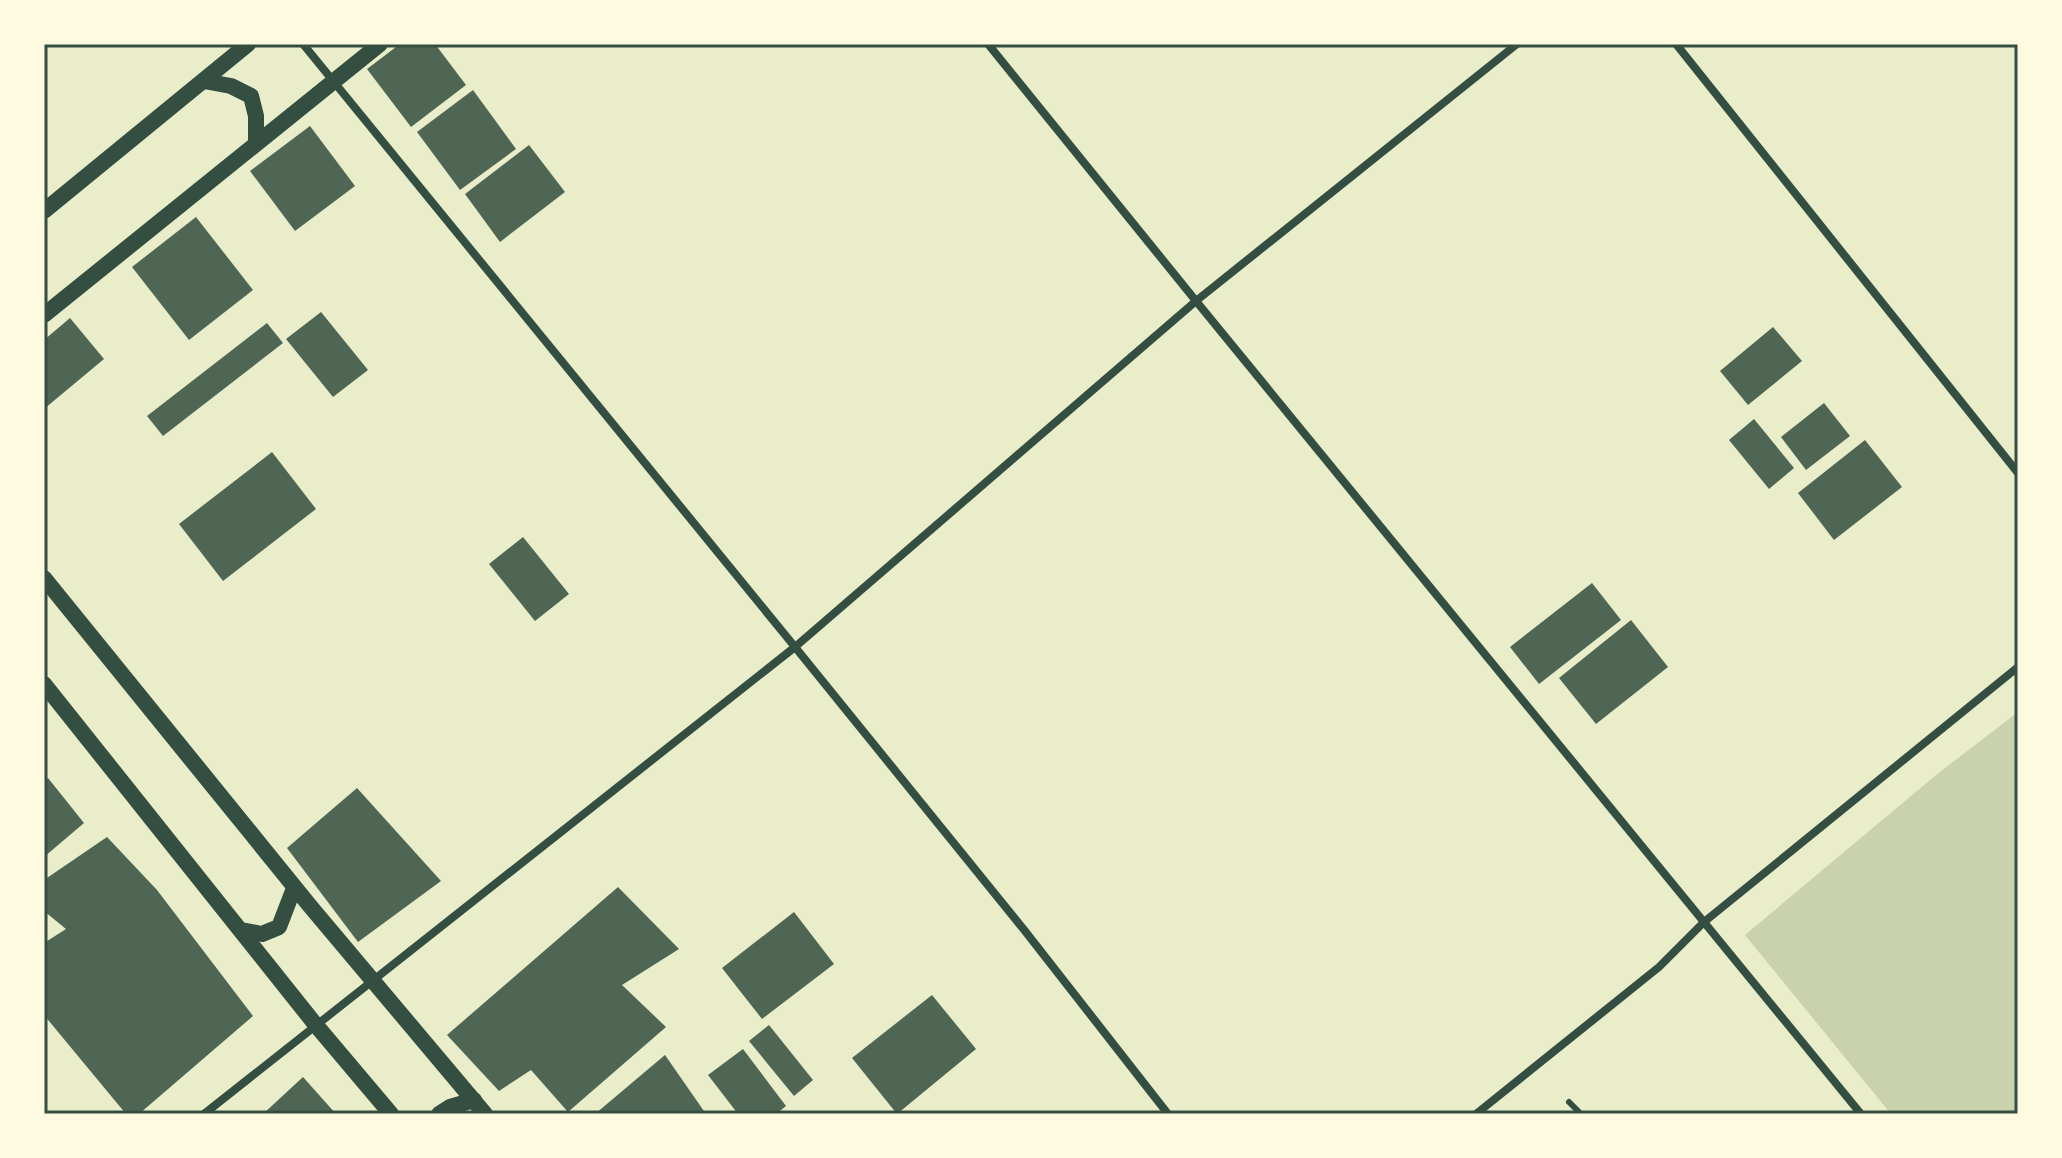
<svg xmlns="http://www.w3.org/2000/svg" width="2062" height="1158" viewBox="0 0 2062 1158" font-family="Cabin,sans-serif">
<style>
.green{fill:#cad2ad}
.building{fill:#4f6655}
.lines{fill:none;stroke-linecap:round;stroke-linejoin:round}
.service{stroke:#344e41;stroke-width:6}
.minor{stroke:#344e41;stroke-width:8}
.secondary{stroke:#344e41;stroke-width:16}
.neatline{fill:none;stroke:#344e41;stroke-width:3}
</style>
<rect width="100%" height="100%" fill="#e9edc9"/>
<path class="green" d="M2018,712V1114H1891L1745,935L1936,775Z"/>
<g class="building">
<path d="M400,44H435L466,85L411,127L367,69Z"/>
<path d="M473,90L516,149L460,190L417,132Z"/>
<path d="M310,126L355,186L295,231L250,171Z"/>
<path d="M529,145L565,192L500,242L465,194Z"/>
<path d="M196,217L253,290L189,340L132,267Z"/>
<path d="M321,312L368,370L333,397L286,339Z"/>
<path d="M70,318L104,359L44,409V340Z"/>
<path d="M267,323L283,343L163,436L147,416Z"/>
<path d="M1773,327L1802,361L1748,405L1720,371Z"/>
<path d="M1824,403L1850,436L1806,470L1781,437Z"/>
<path d="M1754,419L1794,468L1769,489L1729,440Z"/>
<path d="M1865,440L1902,487L1834,540L1798,493Z"/>
<path d="M272,452L316,509L223,581L179,524Z"/>
<path d="M523,537L569,594L535,621L489,564Z"/>
<path d="M1592,583L1621,620L1539,684L1510,647Z"/>
<path d="M1631,620L1668,667L1596,724L1559,678Z"/>
<path d="M48,778L84,823L44,857V780Z"/>
<path d="M357,788L441,881L358,942L287,848Z"/>
<path d="M107,837L157,890L253,1016L139,1114H126L44,1015V943L66,929L44,911V880Z"/>
<path d="M618,887L679,949L622,985L666,1027L568,1112L531,1070L499,1091L447,1035Z"/>
<path d="M794,912L834,964L762,1019L722,968Z"/>
<path d="M932,995L976,1049L897,1114L852,1058Z"/>
<path d="M769,1025L813,1080L794,1096L749,1041Z"/>
<path d="M743,1049L786,1106L776,1114H738L708,1075Z"/>
<path d="M665,1055L706,1114H595Z"/>
<path d="M303,1077L336,1114H263Z"/>
</g>
<g class="lines">
<path class="service" d="M1569,1102L1581,1114"/>
<g class="minor">
<path d="M303,44L795,647L1025,931L1168,1114"/>
<path d="M988,44L1196,301L1861,1114"/>
<path d="M1676,44L2018,473"/>
<path d="M204,1114L795,647L1196,301L1517,44"/>
<path d="M1476,1114L1659,967L1704,922L2018,667"/>
</g>
<g class="secondary">
<path d="M204,81L231,86L251,96L256,116V143"/>
<path d="M44,211L248,44"/>
<path d="M44,315L380,44"/>
<path d="M44,578L310,906L485,1114"/>
<path d="M44,684L315,1024L391,1114"/>
<path d="M241,930L262,934L279,927L294,888"/>
<path d="M439,1114L450,1107L474,1100"/>
</g>
</g>
<rect width="2062" height="1158" fill="none" stroke="#fefae0" stroke-width="92"/>
<rect x="46" y="46" width="1970" height="1066" class="neatline"/>
</svg>
